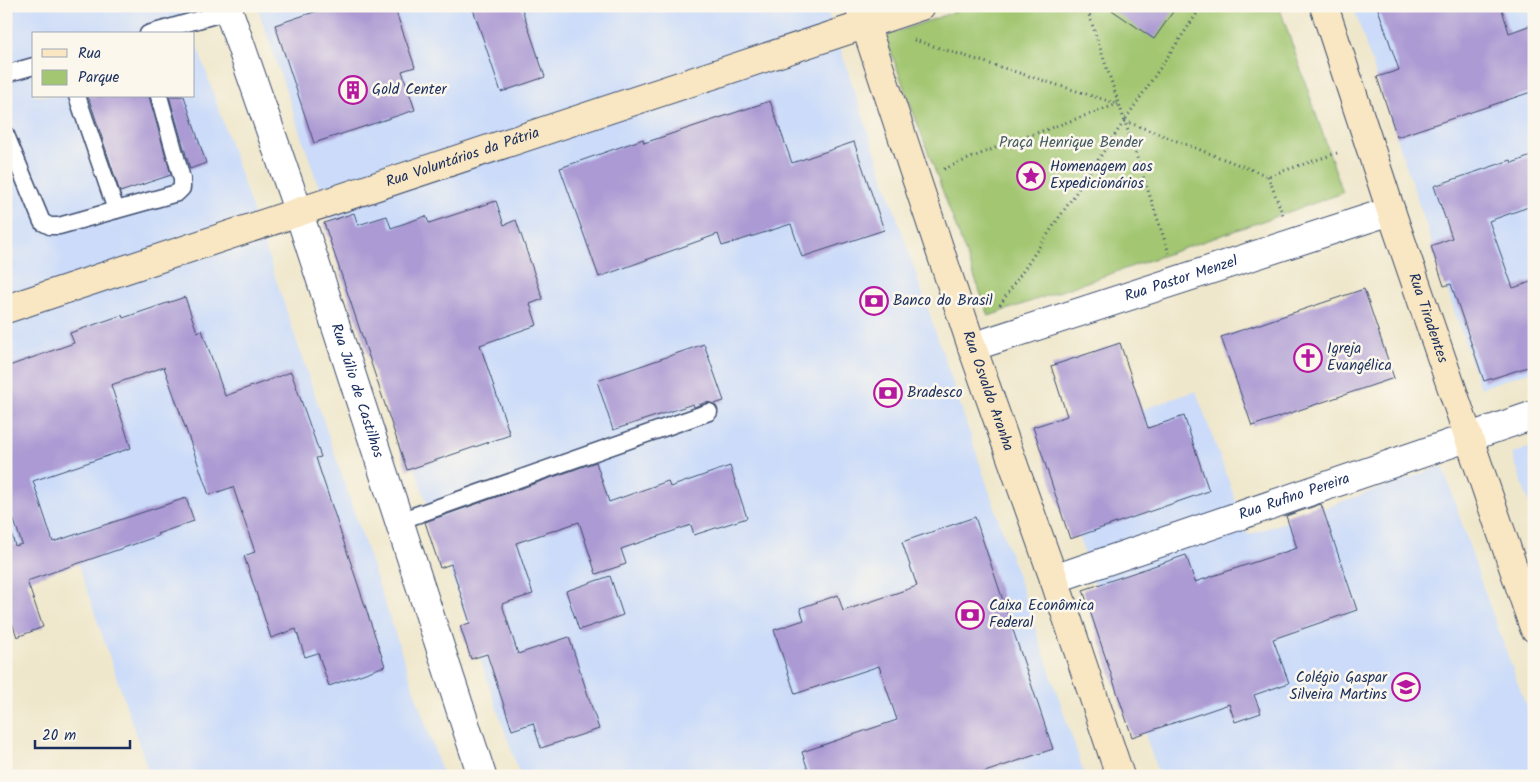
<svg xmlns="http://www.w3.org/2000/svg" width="1540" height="782" viewBox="0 0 1540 782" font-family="Kalam,sans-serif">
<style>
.built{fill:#cbdbf9}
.green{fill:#a2c671;stroke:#5e7a68}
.building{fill:#ab9ad3}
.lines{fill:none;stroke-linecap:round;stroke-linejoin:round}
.service-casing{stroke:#3b4b6e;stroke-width:19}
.minor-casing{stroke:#3b4b6e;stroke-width:30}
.tertiary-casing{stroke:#3b4b6e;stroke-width:30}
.secondary-casing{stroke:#3b4b6e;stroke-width:30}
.path{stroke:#3b4b6e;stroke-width:3;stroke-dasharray:1 4;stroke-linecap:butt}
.service{stroke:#fff;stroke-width:16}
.minor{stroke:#fff;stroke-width:28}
.tertiary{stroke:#fff;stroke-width:28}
.secondary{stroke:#f9e7c3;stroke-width:28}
.labels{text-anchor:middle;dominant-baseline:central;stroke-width:5;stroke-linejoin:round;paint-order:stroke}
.poi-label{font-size:15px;fill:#1b2f5e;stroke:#fbf7ec;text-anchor:start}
.park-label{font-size:15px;fill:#445c64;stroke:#fbf7ec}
.street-label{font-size:15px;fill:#1b2f5e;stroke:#fbf7ec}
</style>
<rect width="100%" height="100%" fill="#fbf7ec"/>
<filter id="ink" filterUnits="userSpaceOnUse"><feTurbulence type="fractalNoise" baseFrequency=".02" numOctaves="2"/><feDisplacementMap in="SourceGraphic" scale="10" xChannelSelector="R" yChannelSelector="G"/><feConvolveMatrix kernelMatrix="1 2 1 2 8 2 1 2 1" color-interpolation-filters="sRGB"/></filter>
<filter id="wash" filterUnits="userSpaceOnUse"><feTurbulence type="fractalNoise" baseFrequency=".0096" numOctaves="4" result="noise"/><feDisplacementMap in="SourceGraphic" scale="20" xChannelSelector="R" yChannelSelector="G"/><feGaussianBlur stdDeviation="1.12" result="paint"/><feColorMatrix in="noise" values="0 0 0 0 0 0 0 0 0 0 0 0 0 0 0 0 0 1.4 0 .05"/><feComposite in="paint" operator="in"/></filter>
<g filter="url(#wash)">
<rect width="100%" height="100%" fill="#efe7cb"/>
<g class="built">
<path d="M6,6H184L193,34H34V96H194V36L443,776H150L77,561L6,584Z"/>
<path d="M257,6H826L1085,776H520Z"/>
<path d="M1353,6H1534V370L1480,388Z"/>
<path d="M1196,391L1248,535L1443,466L1479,576L1534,728V776H1159L1096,588L1046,442Z"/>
<path d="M1534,446V518L1512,454Z"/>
</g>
<path class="green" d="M971,6H1279L1343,193L989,316L885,36Z"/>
<g id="blocks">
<g class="building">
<path d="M332,6H394L415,67L402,71L415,110L314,143L275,25Z"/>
<path d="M472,6H521L545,77L501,92Z"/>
<path d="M1106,6H1177L1154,39Z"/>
<path d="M1377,6H1501L1509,33L1534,24V91L1397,137L1377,77L1399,70Z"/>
<path d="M88,96H149L171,175L120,192Z"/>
<path d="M169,96H184L206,163L190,169Z"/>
<path d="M770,101L792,163L854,142L884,230L802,257L791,224L722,246L718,234L599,277L560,168L643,139L644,143Z"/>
<path d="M1534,155V205L1489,221L1513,288L1534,281V365L1484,381L1451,284L1444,286L1431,246L1452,238L1434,186L1511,160L1512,163Z"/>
<path d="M496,201L504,225L516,220L543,299L530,304L537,325L480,345L510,435L407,470L324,223L354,213L358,225L387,216L391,228L426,216L429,223Z"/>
<path d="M1364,289L1394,378L1252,426L1221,337Z"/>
<path d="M185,297L197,332L202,330L225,396L291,372L321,457L316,458L385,666L329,686L318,653L305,657L296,629L271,638L244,556L255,552L233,487L209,495L164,367L111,385L131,448L33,481L53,542L186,498L194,521L157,534L158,536L27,581L43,627L17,637L6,605V532H11L15,546L22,544L6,497V367L74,343L70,333L122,315L123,318Z"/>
<path d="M1120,343L1148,428L1184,416L1209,491L1070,539L1033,427L1067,416L1051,366Z"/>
<path d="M704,344L724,401L714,404L706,402L694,407L693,404L613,430L597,381Z"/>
<path d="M596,462L609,502L668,481L670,487L730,466L747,518L694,535L691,525L621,549L626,564L596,574L579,522L516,543L533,594L502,604L518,654L569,637L599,729L541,748L533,723L512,730L487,654L471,659L460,626L470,623L451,564L440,568L425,522Z"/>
<path d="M1321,504L1357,610L1273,639L1289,683L1254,695L1261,713L1235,722L1229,704L1132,737L1083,590L1186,555L1195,582L1297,548L1286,516Z"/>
<path d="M975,517L1053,749L973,776H810L802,752L897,720L879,666L795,694L774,630L804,620L800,608L838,595L843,611L917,586L902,542Z"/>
<path d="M610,576L623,615L579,630L566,591Z"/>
</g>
</g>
</g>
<g filter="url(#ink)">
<use href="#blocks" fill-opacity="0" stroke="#3b4b6e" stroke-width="1"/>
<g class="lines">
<defs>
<g id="service">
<path d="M148,34L229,11"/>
<path d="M6,77L9,73L34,66"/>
<path d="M77,96L116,210"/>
<path d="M6,135L42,222L50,226H59L177,193L182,188V179L159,96"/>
<path d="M399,521L709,412"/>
</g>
<g id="minor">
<path id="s1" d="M972,347L1391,211"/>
<path id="s2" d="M1054,579L1534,415"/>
</g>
<g id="tertiary">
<path id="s3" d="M227,6L299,213L482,776"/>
</g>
<g id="secondary">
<path id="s4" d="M859,6L972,347L1054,579L1120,776"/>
<path id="s5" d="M1324,6L1391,211L1534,628"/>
<path id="s6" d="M6,309L921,6"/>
</g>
</defs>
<use href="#service" class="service-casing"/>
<use href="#minor" class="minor-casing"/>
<use href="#tertiary" class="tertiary-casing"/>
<use href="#secondary" class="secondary-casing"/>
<g class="path">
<path d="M1086,6L1169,253"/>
<path d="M914,40L1118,104"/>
<path d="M1125,121L1268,176L1340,152"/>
<path d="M944,169L1000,146L1118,104"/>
<path d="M1268,176L1283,215"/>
<path d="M1000,305L1202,6"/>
</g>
<use href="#service" class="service"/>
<use href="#minor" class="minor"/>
<use href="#tertiary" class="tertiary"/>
<use href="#secondary" class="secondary"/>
</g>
</g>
<defs>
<symbol id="building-ring" viewBox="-11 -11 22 22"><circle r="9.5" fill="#fbf7ec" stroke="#b5179e" stroke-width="1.5"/><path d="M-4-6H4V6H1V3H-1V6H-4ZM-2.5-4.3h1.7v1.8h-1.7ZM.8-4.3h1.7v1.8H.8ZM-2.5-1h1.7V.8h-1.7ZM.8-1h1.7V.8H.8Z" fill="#b5179e"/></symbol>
<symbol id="sight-ring" viewBox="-11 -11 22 22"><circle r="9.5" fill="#fbf7ec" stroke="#b5179e" stroke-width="1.5"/><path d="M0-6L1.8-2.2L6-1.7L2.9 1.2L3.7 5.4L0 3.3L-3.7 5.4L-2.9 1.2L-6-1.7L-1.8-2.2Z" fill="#b5179e"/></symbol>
<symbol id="bank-ring" viewBox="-11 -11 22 22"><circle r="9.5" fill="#fbf7ec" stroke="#b5179e" stroke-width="1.5"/><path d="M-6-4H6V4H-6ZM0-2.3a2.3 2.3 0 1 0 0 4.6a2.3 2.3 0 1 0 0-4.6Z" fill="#b5179e"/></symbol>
<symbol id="church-ring" viewBox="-11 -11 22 22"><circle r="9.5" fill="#fbf7ec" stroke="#b5179e" stroke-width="1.5"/><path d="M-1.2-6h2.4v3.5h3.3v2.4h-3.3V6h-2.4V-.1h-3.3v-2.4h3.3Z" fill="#b5179e"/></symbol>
<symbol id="school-ring" viewBox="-11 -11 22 22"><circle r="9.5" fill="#fbf7ec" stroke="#b5179e" stroke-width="1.5"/><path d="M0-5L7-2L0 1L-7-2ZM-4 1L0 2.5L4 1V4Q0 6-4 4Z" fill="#b5179e"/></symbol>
</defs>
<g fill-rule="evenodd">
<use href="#building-ring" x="337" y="74" width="32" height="32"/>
<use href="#sight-ring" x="1015" y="160" width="32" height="32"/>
<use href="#bank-ring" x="858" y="285" width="32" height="32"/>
<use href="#church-ring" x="1292" y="342" width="32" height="32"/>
<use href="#bank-ring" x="872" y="377" width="32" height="32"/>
<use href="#bank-ring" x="954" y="599" width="32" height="32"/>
<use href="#school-ring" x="1390" y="671" width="32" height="32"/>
</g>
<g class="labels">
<g class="poi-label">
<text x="372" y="90">Gold Center</text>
<text x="1050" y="167">Homenagem aos<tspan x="1050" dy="17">Expedicionários</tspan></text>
<text x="893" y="301">Banco do Brasil</text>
<text x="1327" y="349">Igreja<tspan x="1327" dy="17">Evangélica</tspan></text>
<text x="907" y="393">Bradesco</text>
<text x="989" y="606">Caixa Econômica<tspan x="989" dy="17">Federal</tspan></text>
<text x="1387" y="678" text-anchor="end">Colégio Gaspar<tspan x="1387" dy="17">Silveira Martins</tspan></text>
</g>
<g class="park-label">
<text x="1071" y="143">Praça Henrique Bender</text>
</g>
<g class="street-label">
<text stroke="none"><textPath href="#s6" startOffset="481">Rua Voluntários da Pátria</textPath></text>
<text stroke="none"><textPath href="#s1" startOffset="220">Rua Pastor Menzel</textPath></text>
<text stroke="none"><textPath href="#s5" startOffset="329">Rua Tiradentes</textPath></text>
<text stroke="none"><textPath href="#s3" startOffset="406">Rua Júlio de Castilhos</textPath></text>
<text stroke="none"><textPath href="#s4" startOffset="406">Rua Osvaldo Aranha</textPath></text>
<text stroke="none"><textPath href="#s2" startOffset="254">Rua Rufino Pereira</textPath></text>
</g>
</g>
<rect width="1540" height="782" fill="none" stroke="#fbf7ec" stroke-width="25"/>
<rect x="32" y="32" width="162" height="65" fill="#fbf7ec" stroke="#a1a7b3"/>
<rect x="42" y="49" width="25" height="8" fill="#f9e7c3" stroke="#a1a7b3"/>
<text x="78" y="58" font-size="15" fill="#1b2f5e">Rua</text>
<rect x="42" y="70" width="25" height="15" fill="#a2c671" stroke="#a1a7b3"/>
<text x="78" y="82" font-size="15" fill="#1b2f5e">Parque</text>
<path d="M35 740v8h95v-8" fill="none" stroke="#1b2f5e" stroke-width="2.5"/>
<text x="42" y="740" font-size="15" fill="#1b2f5e" stroke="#fbf7ec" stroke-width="4" paint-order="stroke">20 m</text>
</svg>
